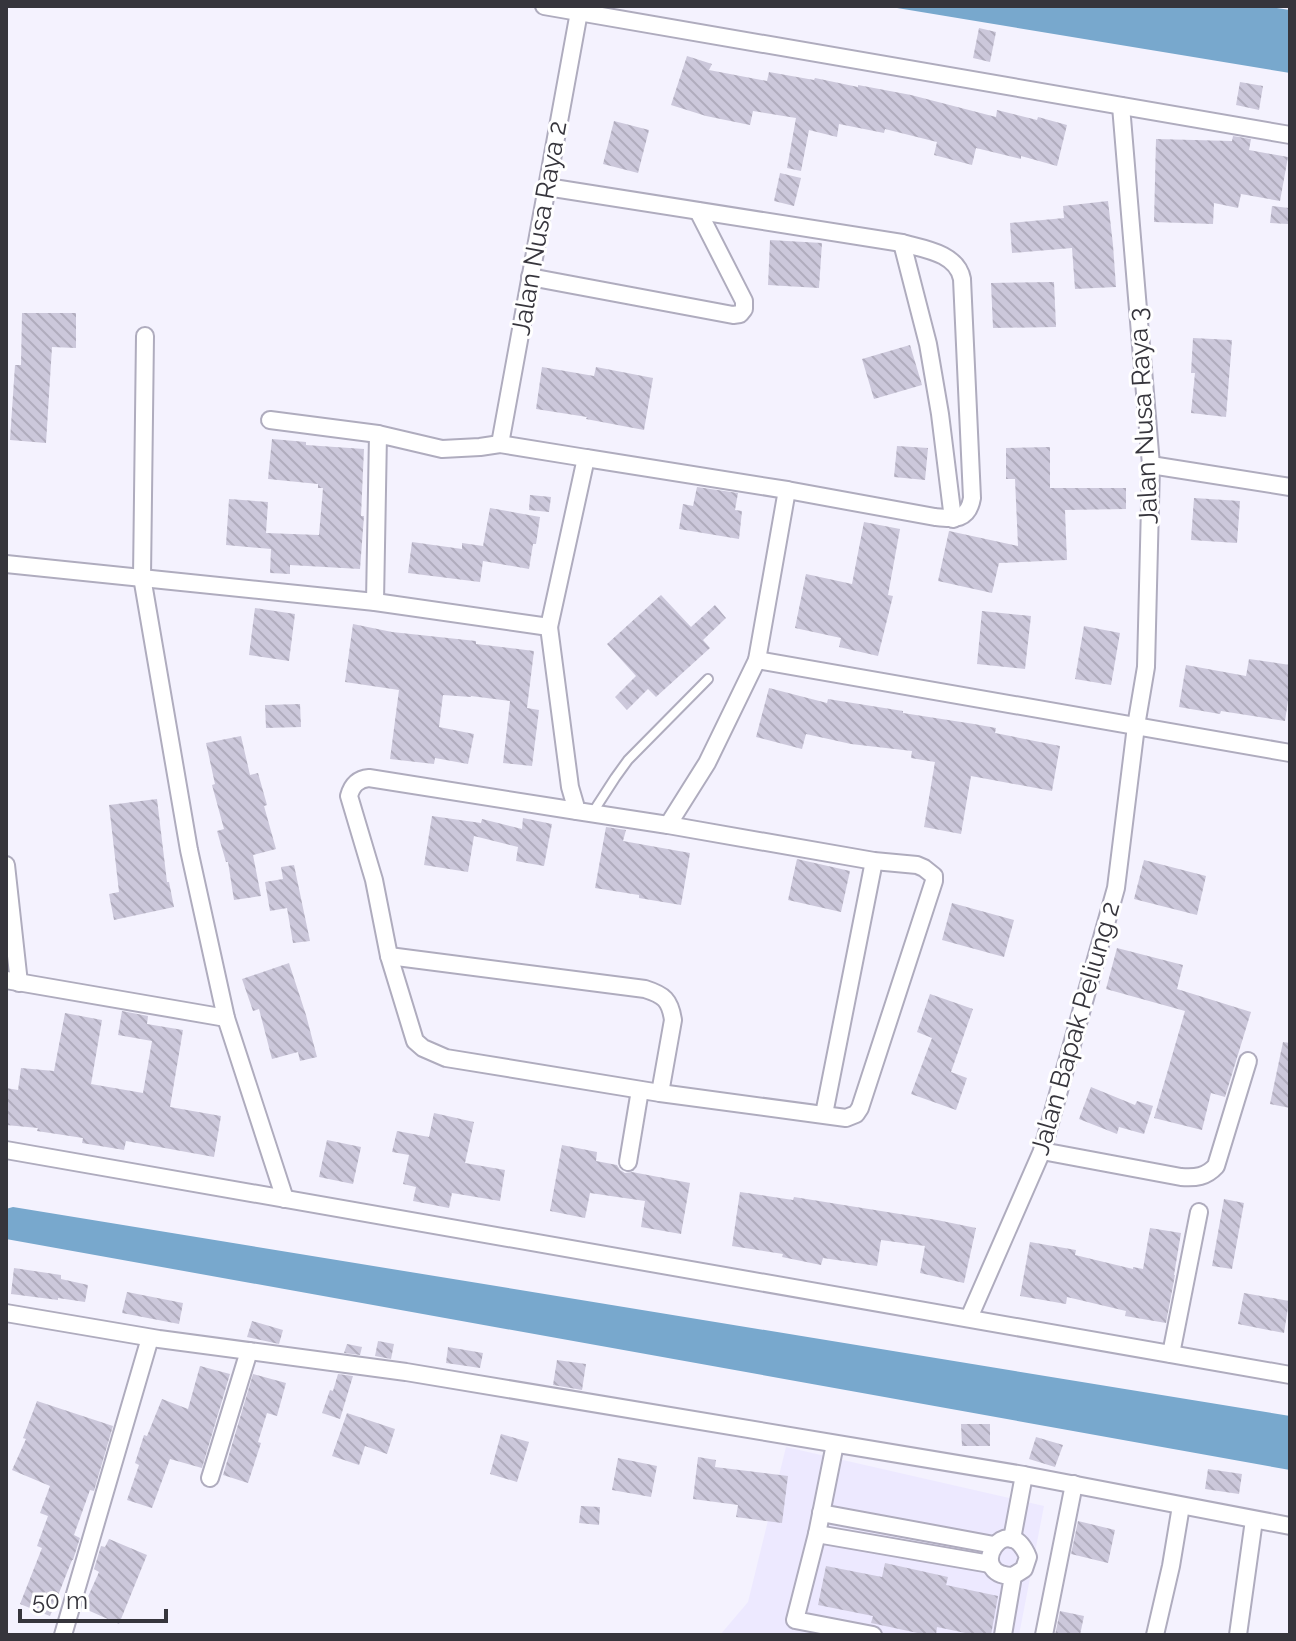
<svg xmlns="http://www.w3.org/2000/svg" width="1296" height="1641" viewBox="0 0 1296 1641" font-family="Raleway,sans-serif">
<style>
.built{fill:#ede9ff}
.water{fill:#78a8cd}
.building{fill:url(#building-back-hatch)}
.lines{fill:none;stroke-linecap:round;stroke-linejoin:round}
.service-casing{stroke:#afacbe;stroke-width:12}
.minor-casing{stroke:#afacbe;stroke-width:20}
.service{stroke:#fff;stroke-width:8}
.minor{stroke:#fff;stroke-width:16}
.labels{text-anchor:middle;dominant-baseline:central;stroke-width:6;stroke-linejoin:round;paint-order:stroke}
.street-label{font-size:26px;fill:#36353c;stroke:#fff}
</style>
<defs>
<pattern id="building-back-hatch" width="6" height="6" patternUnits="userSpaceOnUse" patternTransform="scale(2)"><rect width="6" height="6" fill="#ccc8db"/><path d="M-1 5l2 2M0 0l6 6M5-1l2 2" fill="none" stroke="#b0acbd"/></pattern>
</defs>
<rect width="100%" height="100%" fill="#f4f2fe"/>
<path class="built" d="M786,1447L1044,1506L1019,1635H720L748,1602Z"/>
<g class="water">
<path d="M885,6H1264L1290,10V73Z"/>
<path d="M13,1207L1290,1416V1470L6,1239V1209Z"/>
</g>
<g class="building">
<path d="M979,28L996,32L990,62L973,58Z"/>
<path d="M687,56L712,64L709,70L767,81L769,72L814,80L815,78L858,87V85L911,95L996,117L997,110L1037,120L1038,117L1067,125L1057,166L1021,156V159L976,148L972,165L934,155L937,142L885,129L884,133L839,124L837,137L809,130L801,171L787,168L796,118L753,111L750,125L706,116L671,105Z"/>
<path d="M1240,82L1263,86L1259,110L1236,105Z"/>
<path d="M614,121L649,130L638,173L603,164Z"/>
<path d="M1233,136L1251,139L1249,150L1288,157L1280,201L1241,194L1238,208L1214,203L1213,224L1154,222L1156,139L1232,141Z"/>
<path d="M780,173L801,178L794,206L774,201Z"/>
<path d="M1108,201L1113,245L1116,287L1075,289L1072,248L1012,253L1010,223L1064,218L1063,206Z"/>
<path d="M1272,206L1289,208L1288,224L1270,223Z"/>
<path d="M770,240L822,243L819,288L768,285Z"/>
<path d="M1054,282L1056,327L993,328L991,283Z"/>
<path d="M22,313H76V348L52,347L46,443L10,440L15,365H21Z"/>
<path d="M1193,338L1232,340L1226,417L1191,413L1195,373H1191Z"/>
<path d="M910,345L922,385L874,399L862,359Z"/>
<path d="M542,367L594,376L596,367L653,378L644,430L586,419L587,417L536,409Z"/>
<path d="M272,439L306,442V445L364,449L361,516H364L360,569L290,565V574L270,573L271,549L226,545L229,499L268,502L266,533L319,535L323,488H318V484L268,479Z"/>
<path d="M897,446L928,448L925,480L894,477Z"/>
<path d="M1050,447V488H1126V509L1065,510L1067,560L999,563L992,593L938,581L949,531L1018,546L1015,479H1006V448Z"/>
<path d="M697,487L738,493L735,510L742,511L739,539L679,529L683,504L693,506Z"/>
<path d="M530,495L551,497L549,512L529,510Z"/>
<path d="M1194,498L1240,501L1237,543L1191,540Z"/>
<path d="M490,508L540,517L536,544H533L529,569L483,561L480,582L408,573L412,542L462,549V543L483,546Z"/>
<path d="M864,522L900,529L888,595L893,596L878,656L839,647L841,638L795,628L806,574L852,584Z"/>
<path d="M661,595L691,627L715,605L726,618L703,640L710,648L656,697L648,689L627,710L615,697L636,676L607,644Z"/>
<path d="M255,608L295,614L289,661L249,655Z"/>
<path d="M982,611L1031,616L1025,669L977,664Z"/>
<path d="M353,624L392,632L476,641V644L534,651L527,708L539,710L532,766L503,763L510,701L471,696V697L443,695L439,727L474,734L468,764L435,758L434,764L390,759L399,690L345,682Z"/>
<path d="M1084,626L1120,633L1111,685L1075,679Z"/>
<path d="M1249,659L1290,665V687L1285,721L1221,711L1220,714L1179,707L1186,665L1246,676Z"/>
<path d="M769,688L827,703L828,699L903,711V713L974,724L996,728L995,733L1060,746L1052,791L971,776L961,834L924,827L935,762L911,758L912,751L851,744L806,734L802,749L756,737Z"/>
<path d="M300,704L301,727L266,728L265,705Z"/>
<path d="M241,736L250,775L258,773L267,805L264,806L276,849L253,855L261,896L234,900L228,862H226L217,831L224,829L212,785L215,784L206,743Z"/>
<path d="M157,799L167,882H169L174,907L114,920L109,894L119,892L109,805Z"/>
<path d="M432,816L481,823L482,819L522,829L523,818L552,824L544,866L516,861L518,847L474,836L468,872L424,865Z"/>
<path d="M606,827L626,830L623,841L690,853L681,905L639,898V895L595,888Z"/>
<path d="M797,859L850,871L841,912L788,900Z"/>
<path d="M1144,860L1206,876L1197,915L1134,899Z"/>
<path d="M294,865L310,941L293,943L287,908L270,911L265,882L283,879L281,867Z"/>
<path d="M952,903L1014,920L1004,957L942,940Z"/>
<path d="M1117,948L1183,965L1177,989L1251,1012L1225,1097L1211,1093L1202,1130L1154,1118L1185,1011L1106,989Z"/>
<path d="M289,963L306,1015L317,1057L300,1061L298,1052L272,1059L259,1009L253,1011L242,979Z"/>
<path d="M930,994L973,1009L951,1072L967,1078L956,1110L911,1094L932,1038L917,1032Z"/>
<path d="M122,1011L148,1016L147,1024L183,1030L170,1107L221,1116L214,1157L126,1141L124,1150L82,1143L83,1138L37,1131L38,1128L6,1125V1088L18,1090L21,1068L54,1071L65,1013L102,1020L91,1084L143,1093L152,1041L118,1035Z"/>
<path d="M1283,1042L1290,1043V1108L1270,1104Z"/>
<path d="M1091,1087L1135,1105L1137,1101L1153,1106L1144,1134L1119,1127L1117,1134L1079,1119Z"/>
<path d="M434,1113L474,1122L465,1163L505,1170L500,1201L452,1193L449,1208L413,1201L416,1187L403,1184L409,1155L392,1152L397,1131L429,1137Z"/>
<path d="M327,1140L361,1147L353,1184L319,1177Z"/>
<path d="M562,1145L597,1152L596,1161L617,1165L620,1170L625,1173L632,1172L690,1183L681,1234L641,1227L645,1201L590,1193L585,1218L550,1211Z"/>
<path d="M740,1192L793,1200L794,1197L937,1220L976,1228L964,1283L920,1273L925,1246L881,1240L877,1266L823,1258L821,1265L782,1257L783,1254L732,1246Z"/>
<path d="M1224,1199L1244,1203L1232,1269L1212,1266Z"/>
<path d="M1150,1228L1181,1233L1174,1275H1175L1166,1323L1125,1316L1126,1311L1067,1297L1066,1304L1020,1296L1030,1242L1076,1250L1075,1255L1133,1269V1267L1143,1269Z"/>
<path d="M14,1268L61,1275V1279L88,1285L85,1302L58,1298V1300L11,1294Z"/>
<path d="M127,1292L183,1303L179,1324L122,1313Z"/>
<path d="M1244,1293L1289,1301L1284,1333L1238,1324Z"/>
<path d="M252,1321L283,1330L279,1344L247,1337Z"/>
<path d="M378,1341L394,1344L391,1359L375,1356Z"/>
<path d="M347,1344L362,1347L360,1355L344,1353Z"/>
<path d="M448,1347L483,1353L480,1368L446,1363Z"/>
<path d="M557,1360L586,1364L582,1390L553,1385Z"/>
<path d="M200,1366L230,1374L202,1468L170,1459L152,1508L127,1500L139,1465L135,1463L144,1435L147,1436L162,1399L188,1409Z"/>
<path d="M253,1374L286,1383L277,1416L267,1413L258,1442L261,1443L248,1483L223,1475Z"/>
<path d="M338,1374L353,1376L340,1419L322,1413L330,1390L333,1391Z"/>
<path d="M37,1401L113,1426L94,1491L90,1490L74,1535L80,1538L73,1560H72L50,1616L20,1604L42,1548L37,1546L48,1516L40,1513L50,1486L12,1470L26,1439L23,1438Z"/>
<path d="M347,1413L395,1429L387,1454L365,1446L359,1465L332,1456Z"/>
<path d="M961,1424H990V1446H962Z"/>
<path d="M501,1434L529,1442L517,1482L490,1474Z"/>
<path d="M1036,1437L1063,1445L1055,1467L1029,1459Z"/>
<path d="M698,1457L716,1460L715,1467L788,1476L782,1523L736,1517L738,1505L693,1499Z"/>
<path d="M618,1458L657,1466L651,1497L612,1490Z"/>
<path d="M1208,1469L1242,1474L1239,1494L1205,1489Z"/>
<path d="M581,1506L600,1507L599,1525L579,1523Z"/>
<path d="M1078,1521L1115,1530L1108,1563L1071,1554Z"/>
<path d="M109,1539L147,1555L119,1624L83,1608L99,1572L94,1569L101,1546L105,1547Z"/>
<path d="M885,1563L948,1577L946,1585L998,1596L991,1635H975L937,1627L936,1635H927L871,1623L873,1616L818,1605L826,1566L882,1577Z"/>
<path d="M1060,1611L1084,1616L1080,1635H1055Z"/>
</g>
<g class="lines">
<defs>
<path id="service" d="M593,812L615,778L628,760L708,679"/>
<g id="minor">
<path d="M544,6L1290,135"/>
<path d="M547,187L902,243C924,249 957,253 962,279L972,498C968,521 954,519 935,517L787,490"/>
<path d="M902,243L928,344L940,414L953,519"/>
<path d="M530,277L733,315L740,314L744,309V301L698,211"/>
<path d="M145,336L142,577L189,850L226,1018L285,1199"/>
<path d="M270,420L378,434"/>
<path d="M500,444L579,12"/>
<path d="M1151,465L1290,487"/>
<path d="M6,564L375,602L549,627L570,787L577,811L668,825L707,763L757,660L1290,753"/>
<path d="M375,602L378,434L442,449L480,447L500,444L586,458"/>
<path d="M549,627L586,458L787,490L757,660"/>
<path d="M577,811L369,778C358,779 352,785 349,796L374,880L389,956L415,1041L423,1048L446,1058L660,1093L846,1118L856,1114L860,1108L934,881V876L924,868L917,865L874,861L668,825"/>
<path d="M6,865L19,983"/>
<path d="M389,956L645,989C664,995 670,1000 673,1020L660,1093"/>
<path d="M6,980L226,1018"/>
<path d="M824,1114L874,861"/>
<path d="M6,1150L1290,1375"/>
<path d="M1042,1151L1181,1177C1196,1178 1206,1177 1216,1166L1248,1061"/>
<path d="M628,1162L640,1090"/>
<path d="M6,1313L159,1339L406,1372L1024,1475L1290,1526"/>
<path d="M969,1318L1042,1151L1116,888L1136,726L1146,667L1151,465L1121,106"/>
<path d="M1171,1354L1199,1212"/>
<path d="M835,1444L817,1534L795,1620L873,1635"/>
<path d="M210,1478L249,1351"/>
<path d="M821,1513L994,1545"/>
<path d="M817,1534L990,1564"/>
<path d="M1012,1539L1024,1475"/>
<path d="M63,1635L150,1338"/>
<path d="M1003,1635L1013,1576L1024,1569L1028,1557C1007,1506 963,1575 1013,1576"/>
<path d="M1044,1635L1074,1484"/>
<path d="M1155,1635L1171,1566L1181,1506"/>
<path d="M1238,1635L1254,1520"/>
</g>
</defs>
<use href="#service" class="service-casing"/>
<use href="#minor" class="minor-casing"/>
<use href="#service" class="service"/>
<use href="#minor" class="minor"/>
</g>
<g class="labels">
<g class="street-label">
<text transform="translate(539 228) rotate(-80)">Jalan Nusa Raya 2</text>
<text transform="translate(1143 416) rotate(-93)">Jalan Nusa Raya 3</text>
<text transform="translate(1075 1028) rotate(-74)">Jalan Bapak Peliung 2</text>
</g>
</g>
<rect width="1296" height="1641" fill="none" stroke="#36353c" stroke-width="16"/>
<path d="M20 1609v12h146v-12" fill="none" stroke="#36353c" stroke-width="4"/>
<text x="32" y="1609" font-size="24" fill="#36353c" stroke="#ffffff" stroke-width="6" paint-order="stroke">50 m</text>
</svg>
